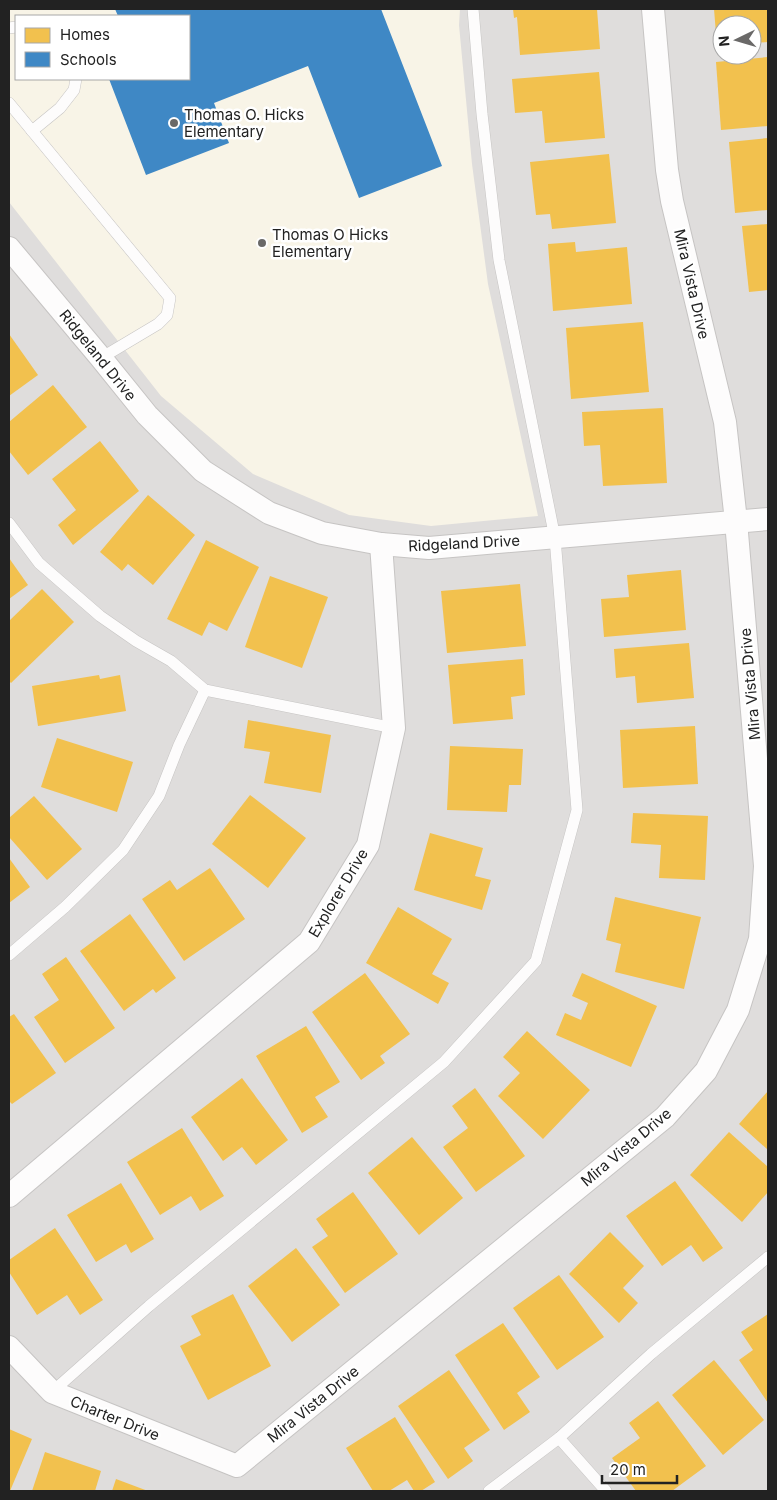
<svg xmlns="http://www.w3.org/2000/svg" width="777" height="1500" viewBox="0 0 777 1500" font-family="Inter,sans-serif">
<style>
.residential{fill:#dfdddc;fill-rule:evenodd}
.education{fill:#f8f4e7;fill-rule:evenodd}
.homes{fill:#f2c14e}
.schools{fill:#3f88c5}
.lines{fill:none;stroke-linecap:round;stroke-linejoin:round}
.lane-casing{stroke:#c6c4c3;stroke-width:12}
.street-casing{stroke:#c6c4c3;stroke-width:24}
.lane{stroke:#fdfcfc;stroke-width:11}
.street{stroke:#fdfcfc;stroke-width:22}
.poi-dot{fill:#6a6968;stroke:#fff;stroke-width:2}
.labels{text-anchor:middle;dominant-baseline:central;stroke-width:5;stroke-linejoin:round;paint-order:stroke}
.poi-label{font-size:15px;fill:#222;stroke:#fff;text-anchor:start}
.street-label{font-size:15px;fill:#222;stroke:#fff}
</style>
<rect width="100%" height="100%" fill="#f0edea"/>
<path class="residential" d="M9,9H768V1491H9ZM16,16H189V79H16ZM722,25H752V55H722Z"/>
<path class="education" d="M9,9H460L459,25L472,164L488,284L538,516L431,526L349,515L253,474L161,396L9,202ZM16,16H189V79H16Z"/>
<g class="homes">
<path d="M513,9H597L600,49L520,55L517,17L514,18Z"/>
<path d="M714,9H768V42L752,43V25H722V46H717Z"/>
<path d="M768,57V126L721,130L716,62Z"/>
<path d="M599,72L605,138L545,143L542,111L515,113L512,79Z"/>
<path d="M768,138V210L735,213L729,142Z"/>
<path d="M609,154L616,223L552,229L550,214L536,215L530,162Z"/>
<path d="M768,224V290L749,292L742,226Z"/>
<path d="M575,242L576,252L627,247L632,304L553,311L548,244Z"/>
<path d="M643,322L649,392L571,399L566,328Z"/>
<path d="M9,334L38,375L9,396Z"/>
<path d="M53,385L87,427L28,475L9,451V422Z"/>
<path d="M663,408L667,483L603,486L600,445L584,446L582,412Z"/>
<path d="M100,441L139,491L73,545L58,525L76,510L52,479Z"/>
<path d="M148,495L195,535L153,585L128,564L122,571L100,552Z"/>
<path d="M206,540L259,567L227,631L209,622L202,636L167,619Z"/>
<path d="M9,558L28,585L9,599Z"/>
<path d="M681,570L686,630L604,637L601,599L629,597L627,575Z"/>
<path d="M270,576L328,597L302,668L245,647Z"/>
<path d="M520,584L526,646L447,653L441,591Z"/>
<path d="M42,589L74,622L11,683L9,681V621Z"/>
<path d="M689,643L694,698L637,703L635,676L616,678L614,649Z"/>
<path d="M523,659L525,695L511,697L513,719L453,724L448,665Z"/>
<path d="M99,675L100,679L120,675L126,711L38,726L32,686Z"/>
<path d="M248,720L331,735L321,793L264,783L270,752L244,748Z"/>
<path d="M695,726L698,784L623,788L620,730Z"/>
<path d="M57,738L133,762L117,812L41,787Z"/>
<path d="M450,746L523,749L521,785H509L507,812L447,810Z"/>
<path d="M250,795L306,838L268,888L212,844Z"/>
<path d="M34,796L82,849L47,880L9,837V818Z"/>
<path d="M633,813L708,816L705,880L659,878L661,845L631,843Z"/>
<path d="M430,833L483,848L475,876L491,880L482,910L414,890Z"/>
<path d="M9,858L30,887L9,903Z"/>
<path d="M210,868L245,919L184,961L142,899L170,880L177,890Z"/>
<path d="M615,897L701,917L684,989L615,972L621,944L606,940Z"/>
<path d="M398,907L452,939L432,974L449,983L438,1004L366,963Z"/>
<path d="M130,914L176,978L156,993L153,989L124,1011L80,951Z"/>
<path d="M66,957L115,1028L65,1063L34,1017L59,1000L42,974Z"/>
<path d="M365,973L410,1034L380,1056L385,1063L361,1080L312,1012Z"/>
<path d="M582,973L657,1006L631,1067L556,1035L565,1013L581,1020L588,1003L572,996Z"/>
<path d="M14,1014L56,1073L12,1104L9,1101V1017Z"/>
<path d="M306,1026L340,1082L315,1097L328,1117L302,1133L256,1056Z"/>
<path d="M527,1031L590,1090L543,1139L498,1096L520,1073L503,1057Z"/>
<path d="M242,1078L288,1140L256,1165L242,1147L223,1161L191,1117Z"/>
<path d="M475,1088L525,1156L476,1192L443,1147L468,1128L452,1106Z"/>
<path d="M768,1091V1150L739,1124Z"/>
<path d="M182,1128L224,1196L200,1211L191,1196L160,1215L127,1162Z"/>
<path d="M729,1132L768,1167V1192L742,1222L690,1175Z"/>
<path d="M412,1137L463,1198L419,1235L368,1173Z"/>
<path d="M675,1181L723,1248L703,1262L691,1245L662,1266L626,1216Z"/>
<path d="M121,1183L154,1239L131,1253L126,1244L96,1262L67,1215Z"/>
<path d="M353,1192L398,1254L345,1293L312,1247L328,1236L316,1219Z"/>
<path d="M55,1228L103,1300L80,1315L67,1295L37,1315L9,1272V1260Z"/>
<path d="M610,1232L644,1266L623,1288L638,1303L619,1323L569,1274Z"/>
<path d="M296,1248L340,1305L292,1342L248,1286Z"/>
<path d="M559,1275L604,1337L557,1370L513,1308Z"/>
<path d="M233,1294L271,1366L208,1400L180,1346L201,1335L191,1316Z"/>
<path d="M768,1314V1403L739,1360L753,1350L741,1332Z"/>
<path d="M503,1323L540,1377L517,1393L530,1412L504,1430L455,1355Z"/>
<path d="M714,1360L764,1420L723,1455L672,1395Z"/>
<path d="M449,1370L490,1430L464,1448L473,1461L448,1479L398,1406Z"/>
<path d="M658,1401L706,1466L672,1491H636L612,1458L640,1438L629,1423Z"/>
<path d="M395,1417L435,1482L421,1491H414L407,1480L389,1491H373L346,1448Z"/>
<path d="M9,1429L32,1439L10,1491H9Z"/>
<path d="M45,1452L101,1471L95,1491H32Z"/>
<path d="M116,1479L148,1491H112Z"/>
</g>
<path class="schools" d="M115,9H381L442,166L359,198L308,66L214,103L229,143L146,175L109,79H189V16H118Z"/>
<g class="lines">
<defs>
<g id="lane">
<path d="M9,28L16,27"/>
<path d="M9,103L170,298L167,315L158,324L101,358"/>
<path d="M32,131L60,108L74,90L76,79"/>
<path d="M9,523L39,563L100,616L136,641L171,661L205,690L394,728"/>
<path d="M9,955L65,907L123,850L159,796L179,745L205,690"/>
<path d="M52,1392L149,1306L444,1062L536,961L577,810L555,538L499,260L482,114L473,9"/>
<path d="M489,1491L559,1438"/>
<path d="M606,1491L559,1438L651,1354L768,1257"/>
</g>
<g id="street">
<path d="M9,248L101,358L147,415L203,471L269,513L322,533L381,544L429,548L768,519"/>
<path d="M9,1196L309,942L368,845L394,728L381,544"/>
<path d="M9,1347L52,1392L237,1466L665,1117L706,1071L738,1010L760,939L765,866L736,521L725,422L672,201L667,170L653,9"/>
</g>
</defs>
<use href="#lane" class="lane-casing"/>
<use href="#street" class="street-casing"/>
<use href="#lane" class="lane"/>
<use href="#street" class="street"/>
</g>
<g class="poi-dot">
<circle cx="174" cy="123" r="5"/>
<circle cx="262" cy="243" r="5"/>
</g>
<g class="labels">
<g class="poi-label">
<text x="184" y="114">Thomas O. Hicks<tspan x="184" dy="17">Elementary</tspan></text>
<text x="272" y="234">Thomas O Hicks<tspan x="272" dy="17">Elementary</tspan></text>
</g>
<g class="street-label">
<text transform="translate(692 284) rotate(77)">Mira Vista Drive</text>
<text transform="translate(98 355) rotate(51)">Ridgeland Drive</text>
<text transform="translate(464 543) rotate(-3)">Ridgeland Drive</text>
<text transform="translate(750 684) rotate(-95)">Mira Vista Drive</text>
<text transform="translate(338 893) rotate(-59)">Explorer Drive</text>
<text transform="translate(626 1147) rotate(-40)">Mira Vista Drive</text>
<text transform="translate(313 1404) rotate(-39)">Mira Vista Drive</text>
<text transform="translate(115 1418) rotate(22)">Charter Drive</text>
</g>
</g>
<rect width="777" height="1500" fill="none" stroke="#222222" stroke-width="20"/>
<rect x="15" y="15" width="175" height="65" fill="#ffffff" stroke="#a7a7a7"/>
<rect x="25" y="28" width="25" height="15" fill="#f2c14e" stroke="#a7a7a7"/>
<text x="60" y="40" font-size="15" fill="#222222">Homes</text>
<rect x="25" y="52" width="25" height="15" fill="#3f88c5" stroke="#a7a7a7"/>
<text x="60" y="65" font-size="15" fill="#222222">Schools</text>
<g transform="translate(737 40) rotate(265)"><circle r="24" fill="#ffffff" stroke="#a7a7a7"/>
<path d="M0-4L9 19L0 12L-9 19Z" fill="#6a6968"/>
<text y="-8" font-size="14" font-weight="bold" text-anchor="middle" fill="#222222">N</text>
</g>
<path d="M602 1475v8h75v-8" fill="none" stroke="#222222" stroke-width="2.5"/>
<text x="610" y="1475" font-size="15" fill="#222222" stroke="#ffffff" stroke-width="4" paint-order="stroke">20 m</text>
</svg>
